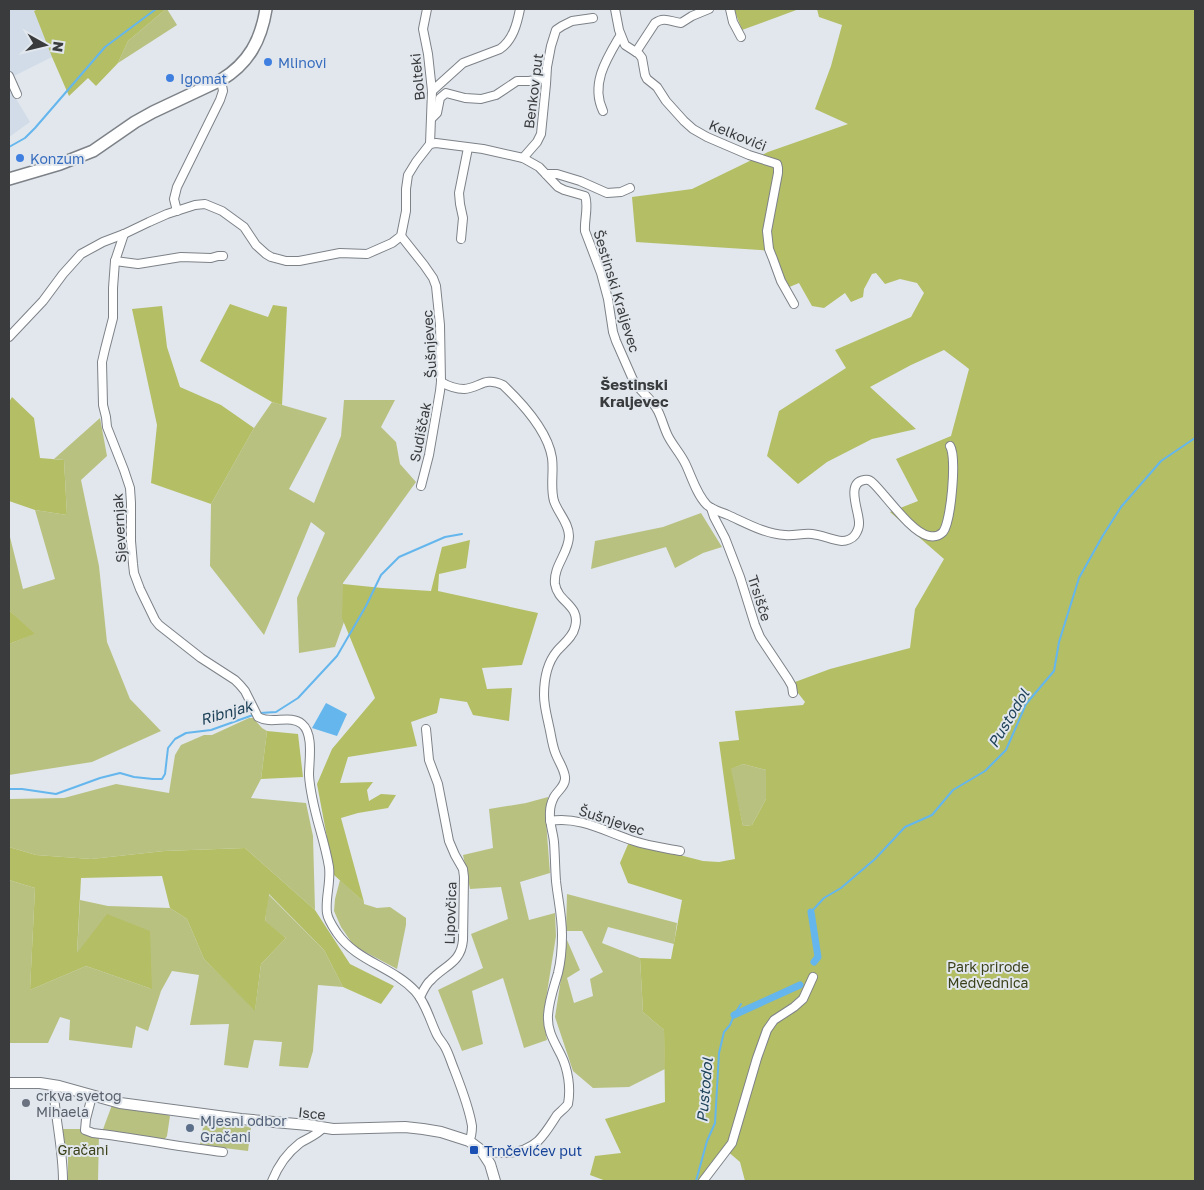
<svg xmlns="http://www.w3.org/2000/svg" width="1204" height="1190" viewBox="0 0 1204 1190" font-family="'Golos Text',sans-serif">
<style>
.built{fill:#d1dce8}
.green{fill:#b9c181}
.forest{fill:#b4be65;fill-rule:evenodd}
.water{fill:#64b6ed}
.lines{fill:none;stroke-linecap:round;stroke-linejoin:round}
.stream{stroke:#64b6ed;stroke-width:2}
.canal{stroke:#64b6ed;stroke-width:7}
.minor-casing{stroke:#7d8288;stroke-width:10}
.tertiary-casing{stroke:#7d8288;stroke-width:12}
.secondary-casing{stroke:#7d8288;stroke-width:14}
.minor{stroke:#fff;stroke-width:8}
.tertiary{stroke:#fff;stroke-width:10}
.secondary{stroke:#fff;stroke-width:11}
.shop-dot{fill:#3f7fe0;stroke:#e1e7ed;stroke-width:2}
.worship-dot{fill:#6b7280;stroke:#e1e7ed;stroke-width:2}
.service-dot{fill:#5c6f8a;stroke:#e1e7ed;stroke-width:2}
.transit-dot{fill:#1a4fb4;stroke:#e1e7ed;stroke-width:2}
.labels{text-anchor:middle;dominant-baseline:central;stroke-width:4;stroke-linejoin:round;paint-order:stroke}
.shop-label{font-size:14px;fill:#366cbe;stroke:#e1e7ed;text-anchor:start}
.street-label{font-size:14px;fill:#393b3d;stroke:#e1e7ed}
.park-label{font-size:14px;fill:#3c401a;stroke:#e1e7ed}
.worship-label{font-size:14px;fill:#5b616d;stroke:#e1e7ed;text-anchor:start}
.service-label{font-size:14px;fill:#4e5e75;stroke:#e1e7ed;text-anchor:start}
.transit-label{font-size:14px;fill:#164399;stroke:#e1e7ed;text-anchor:start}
.neighbourhood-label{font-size:15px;font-weight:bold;fill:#393b3d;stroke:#e1e7ed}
.water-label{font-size:15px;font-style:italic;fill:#1f4259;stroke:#e1e7ed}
</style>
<rect width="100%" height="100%" fill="#e1e7ed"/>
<g class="built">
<path d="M9,9H38L34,11L52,57L14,76L9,69Z"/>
<path d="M9,87L30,122L9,137Z"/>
</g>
<g class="green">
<path d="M166,9H167L177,25L118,63L128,41Z"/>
<path d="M344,400H395L381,427L396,442L400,464L416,482L343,583L344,622L335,647L299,653L297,598L325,533L311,522L264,635L210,566L211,504L254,428L272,402L327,418L289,489L314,503L341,436Z"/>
<path d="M100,418L107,456L81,480L99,566L107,642L130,699L161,731L92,762L9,775V644L34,634L9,610V533L23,589L55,579L35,510L67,515L64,460L54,459Z"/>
<path d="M701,513L722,547L703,553L675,568L666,547L591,569L595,541L663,527Z"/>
<path d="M249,718H253L262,728L267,731L261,779L251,798L306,803L313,836L315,910L245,848L164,851L91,859L36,855L9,847V799L64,798L116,784L169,793L175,755L181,745L204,735H212Z"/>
<path d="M743,764L766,770V799L752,825L743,826L730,769Z"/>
<path d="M548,797L546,821L550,873L520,882L529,920L555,913L556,936L543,1018L547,1040L524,1048L503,978L472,991L483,1044L462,1051L438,990L483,968L471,934L508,919L501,887L470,889L463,855L493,848L489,809L526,803Z"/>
<path d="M9,880L35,888L30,990L86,966L152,989L77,954L80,900L108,906L170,908L187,919L204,959L255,1010L261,964L286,938L265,922L268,894L324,950L343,987L318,985L313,1051L308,1068L279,1066L282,1042L254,1040L248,1068L224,1065L229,1024L190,1025L199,975L172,971L161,991L148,1031L136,1026L132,1048L69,1040L70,1020L60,1017L48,1043H9Z"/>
<path d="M340,880L364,902V904L377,908L390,907L406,918V925L397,969L354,946L341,927L334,911L335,899Z"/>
<path d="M567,894L677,923L674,944L608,927L602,943L640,958L643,1012L664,1030L665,1069L629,1087L593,1088L573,1071L555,1017L567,940L580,970L567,978L574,1003L593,996L590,979L603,972L582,931H566Z"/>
<path d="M112,1105L166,1114L170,1116L167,1136L165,1139H161L126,1133L102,1132Z"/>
<path d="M204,1121L251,1127L248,1151L200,1145Z"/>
<path d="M60,1129H83V1133L99,1135L98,1181H68V1154H64Z"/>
</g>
<g class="forest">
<path d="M38,9H166L128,41L118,63L96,86L88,78L69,96L52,57L34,11Z"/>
<path d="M734,9H799L742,30Z"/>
<path d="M817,9H1195V1181H745L740,1162L726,1150L701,1181H606L590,1175L595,1156L621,1153L605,1119L665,1102L664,1030L643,1012L640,958L671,959L682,900L628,883L620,863L629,842L703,861L719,862L735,859L719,742L739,740L735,711L803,705L805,702L798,693L795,682L830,669L910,648L915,609L944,559L890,512L918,501L896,459L951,436L969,369L964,365L944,350L911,365L870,387L916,429L872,439L827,462L798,484L767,456L779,411L846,368L835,350L911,317L924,293L917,283L900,279L885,284L876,273L872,274L864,289L863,297L851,302L845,293L824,308L812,306L799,283L787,288L774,251L636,242L632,197L692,189L768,152L848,124L815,109L831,66L842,25L819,17ZM743,764L766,770V799L752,825L743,826L731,769Z"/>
<path d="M230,304L268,317L273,305L287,307L282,405L272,402L200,361Z"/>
<path d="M162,306L167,347L180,387L221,405L254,428L211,504L151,483L157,425L132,309Z"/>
<path d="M12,397L34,418L40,458L64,460L67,515L35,510L9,501V402Z"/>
<path d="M470,540L466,568L439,574L438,591L538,613L522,665L482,668L487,689L512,688L509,721L473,715L467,702L440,698L437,713L411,722L417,746L348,757L340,783L373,782L367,790L369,801L381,794L396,795L388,808L358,813L341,818L364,902L334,875L317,784L332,749L375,698L342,618L343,584L382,588L431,591L442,547Z"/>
<path d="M9,610L35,634L9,644Z"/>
<path d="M267,731L298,734L303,777L261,779Z"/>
<path d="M9,847L36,855L91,859L164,851L245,848L315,910L350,964L394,986L381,1004L343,987L324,950L269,894L265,921L286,938L261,964L255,1011L204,959L187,919L170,908L162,876L81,878L77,953L107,914L150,931L152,989L86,966L30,990L35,888L9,880Z"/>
</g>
<path class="water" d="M326,703L347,714L337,736L312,728Z"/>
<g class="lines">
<g class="stream">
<path d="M9,147L25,138L35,128L105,47L156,9"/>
<path d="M260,713L276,712L298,698L337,656L366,606L381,575L399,557L445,537L462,534"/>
<path d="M9,789H22L56,794L100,778L120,773L134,777L153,779H162L165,774L168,748L175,739L186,733L211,730L253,715"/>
<path d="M811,912L824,898L841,888L875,859L905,827L932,815L953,790L985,771L1006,750L1026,704L1054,671L1059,642L1079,578L1102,537L1121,507L1161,461L1195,438"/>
<path d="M696,1181L707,1141L715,1123L719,1053L724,1032L730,1025L734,1015L741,1004"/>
</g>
<g class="canal">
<path d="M811,912L818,957L814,962"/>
<path d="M734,1015L800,985"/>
</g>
<defs>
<g id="minor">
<path d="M427,9L423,29L428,54L432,91L430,144"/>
<path d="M615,9L619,30L625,45L639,54L642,58L645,75L647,79L657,87L666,101L684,121L693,129L707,137L749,155L777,164L778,168V173L767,231L769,249L773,259L781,281L794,304"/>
<path d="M730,9L733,22L741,37"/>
<path d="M636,52L655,23C664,16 671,22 681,23L692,16L709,9"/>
<path d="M9,76L17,94"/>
<path d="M432,91L463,63L500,49C513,40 517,24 520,9"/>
<path d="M603,111C590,84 607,58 620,36"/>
<path d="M432,118L437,113L440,98L446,93L465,98L481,99L496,95L517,81H529L546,78"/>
<path d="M523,158L537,142L541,134L546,84L547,67L551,46L556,30L562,26L572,21L593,18"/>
<path d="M546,174H557L580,181L607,193L621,192L630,188"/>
<path d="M177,211L174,199L177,187L220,100L223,91L221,80"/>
<path d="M124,234L115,261L113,288V318L105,349L102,362L103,405L106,417L107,427L124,470L130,488L131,503V541L133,564L134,573L140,589L155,620L159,625L201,658L235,680L240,685L245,691L258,717C272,725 290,714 302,724C314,734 309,761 309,775C311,808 324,836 329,867C331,883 325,898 327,913C328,920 333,927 337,933C356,961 393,967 415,991C426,1003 430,1021 437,1035C439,1039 443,1043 445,1047C449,1054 451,1062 454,1069C461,1087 469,1107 472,1126C472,1131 472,1136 469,1141"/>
<path d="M401,236L424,265L433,278L436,286L440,325L441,382L440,391L429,455L421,486"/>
<path d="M461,239L463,218L460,204L459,193L468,148"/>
<path d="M115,261L138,264L181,257L211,258L218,256H223"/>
<path d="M9,337L43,301L63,274L81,254L103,242L124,234L149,222L167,214L195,205L205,204L222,211L244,227L256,245L266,254L271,257L286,261H299L340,253L367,254L392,243L401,236L406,211V189L408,175L416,162L430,144L436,143L483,149L523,158L539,167L558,187L564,190L585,196C589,206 584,220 585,231L601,273L608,299L613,332L616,341L634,382C641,392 652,399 658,411C662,419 664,428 668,436C673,446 681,454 686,465C692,478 697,495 707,505C713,510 721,512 728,515C746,523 765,534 785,535C794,536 803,533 812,534C822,535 832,540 842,541C846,541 852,539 855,535C857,532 859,528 859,524C860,513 845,483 864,480C869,479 871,481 874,484C887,497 912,533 929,536C934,537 939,536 943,532C951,522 957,457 950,446"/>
<path d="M441,382C448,386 456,389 464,389C480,388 484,376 503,385C522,403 548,432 552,458C554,472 550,487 554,501C558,513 569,523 569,536C569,553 553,566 555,584C558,603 581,605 575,627C573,637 563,644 557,651C547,663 544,681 544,695C544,706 547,716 549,726C551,734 552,744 555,752C558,761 564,768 565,777C566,786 558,790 554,797C552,801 550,807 550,812C549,822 553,832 554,842C555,855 555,868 556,881C558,900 562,915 562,935C562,948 561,961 558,973C554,987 549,1000 548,1015C547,1031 554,1041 561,1055C568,1069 571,1088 568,1104C565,1108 561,1111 557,1115C551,1124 546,1133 538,1141C522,1155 501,1155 481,1150"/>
<path d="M711,508L714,517L725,538L740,577L755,625L760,637L788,679L792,686L793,693"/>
<path d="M550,821C580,816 606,832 634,841C649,846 665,848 680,851"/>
<path d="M420,997C423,991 426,984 431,980C445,965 461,963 463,940L464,877L463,869L455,855L449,841L438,784L429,760L426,729"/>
<path d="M53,1085C55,1117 63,1149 63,1181"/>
<path d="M92,1096L86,1119L85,1130L93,1133C137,1138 180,1147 223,1152"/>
<path d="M272,1181C278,1166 287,1153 300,1143C308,1138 317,1135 323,1128"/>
<path d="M703,1181L732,1143L757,1058L767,1030L774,1020L794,1007L803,999L813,977"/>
</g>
<path id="tertiary" d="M9,1083H40L59,1086L120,1103L241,1119L308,1125L333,1129L405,1127L423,1129L441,1132L469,1141L481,1150L490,1164L495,1181"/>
<path id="secondary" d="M9,179L60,164L93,151L135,122L153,112L221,80C249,63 261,40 266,9"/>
</defs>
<use href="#minor" class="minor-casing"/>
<use href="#tertiary" class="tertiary-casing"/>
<use href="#secondary" class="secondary-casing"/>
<use href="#minor" class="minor"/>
<use href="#tertiary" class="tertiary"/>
<use href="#secondary" class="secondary"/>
</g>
<g class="shop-dot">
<circle cx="268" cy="62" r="5"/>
<circle cx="170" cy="78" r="5"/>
<circle cx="20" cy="158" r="5"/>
</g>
<circle class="worship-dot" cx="26" cy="1103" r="5"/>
<circle class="service-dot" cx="190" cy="1128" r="5"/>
<rect class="transit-dot" x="469" y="1145" width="10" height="10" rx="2.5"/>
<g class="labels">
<g class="shop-label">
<text x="278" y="62">Mlinovi</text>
<text x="180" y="78">Igomat</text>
<text x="30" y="158">Konzum</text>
</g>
<g class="street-label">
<text transform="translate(417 77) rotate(-96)">Bolteki</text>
<text transform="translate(533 91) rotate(-83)">Benkov put</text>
<text transform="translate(738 135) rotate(22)">Kelkovići</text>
<text transform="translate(617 291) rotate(73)">Šestinski Kraljevec</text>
<text transform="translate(429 344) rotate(-94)">Šušnjevec</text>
<text transform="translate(420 432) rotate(-79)">Sudiščak</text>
<text transform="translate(119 528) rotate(-93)">Sjevernjak</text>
<text transform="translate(760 598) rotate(72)">Trsišče</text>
<text transform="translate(612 820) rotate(18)">Šušnjevec</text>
<text transform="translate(450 913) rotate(-88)">Lipovčica</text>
<text transform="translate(312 1113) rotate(6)">Isce</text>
</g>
<g class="park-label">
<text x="988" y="966">Park prirode<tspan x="988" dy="16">Medvednica</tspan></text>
<text x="83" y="1149">Gračani</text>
</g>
<g class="worship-label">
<text x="36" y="1095">crkva svetog<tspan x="36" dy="16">Mihaela</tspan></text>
</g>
<g class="service-label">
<text x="200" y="1120">Mjesni odbor<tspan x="200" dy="16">Gračani</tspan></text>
</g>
<g class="transit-label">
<text x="484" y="1150">Trnčevićev put</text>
</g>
<g class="neighbourhood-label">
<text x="634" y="384">Šestinski<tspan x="634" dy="17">Kraljevec</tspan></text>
</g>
<g class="water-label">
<text transform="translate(226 712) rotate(-16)">Ribnjak</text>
<text transform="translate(1008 718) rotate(-59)">Pustodol</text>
<text transform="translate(704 1090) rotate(-85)">Pustodol</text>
</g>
</g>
<rect width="1204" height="1190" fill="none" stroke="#393b3d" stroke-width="20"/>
<g transform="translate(45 45) rotate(98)" stroke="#e1e7ed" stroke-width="4" paint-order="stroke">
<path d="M0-4L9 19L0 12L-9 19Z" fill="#393b3d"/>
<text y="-8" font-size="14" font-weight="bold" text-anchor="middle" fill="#393b3d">N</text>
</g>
</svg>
